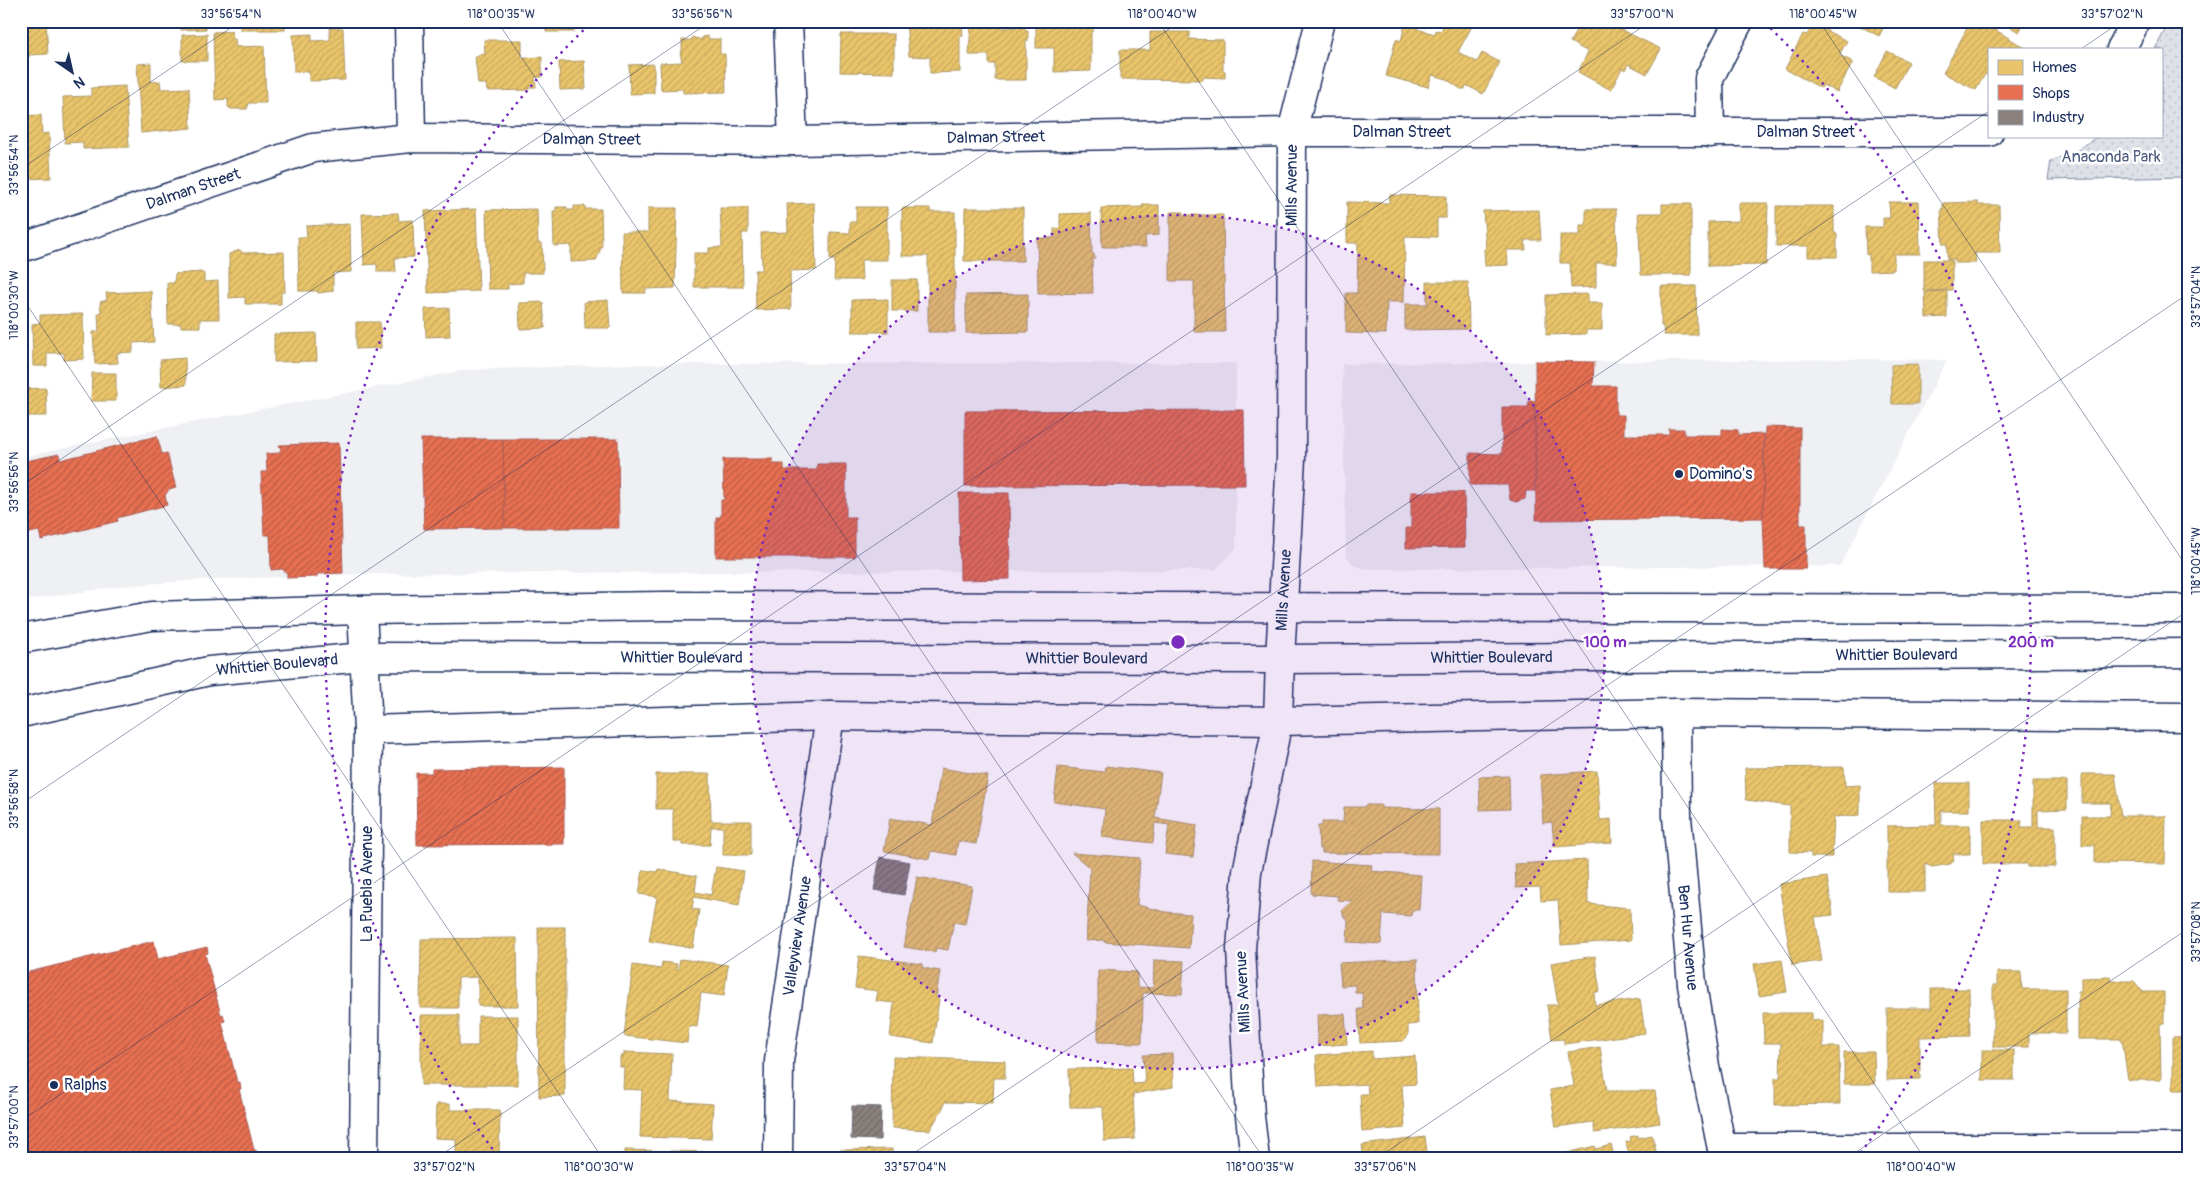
<svg xmlns="http://www.w3.org/2000/svg" width="2210" height="1180" viewBox="0 0 2210 1180" font-family="Pangolin,sans-serif">
<style>
.built{fill:#eff0f4}
.park{fill:url(#park-dots);stroke:#7c88a2}
.homes{fill:url(#homes-hatch);stroke:#ab9766}
.shops{fill:url(#shops-hatch);stroke:#aa5c55}
.industry{fill:url(#industry-hatch);stroke:#696873}
.lines{fill:none;stroke-linecap:round;stroke-linejoin:round}
.street-casing{stroke:#1b2f5e;stroke-width:31}
.secondary-casing{stroke:#1b2f5e;stroke-width:31}
.primary-casing{stroke:#1b2f5e;stroke-width:31}
.street{stroke:#fff;stroke-width:28}
.secondary{stroke:#fff;stroke-width:28}
.primary{stroke:#fff;stroke-width:28}
.ticks{fill:none;stroke:#1b2f5e;stroke-width:1;stroke-opacity:0.45}
.ring{fill:none;stroke:#7b2cbf;stroke-width:2.5;stroke-dasharray:2.5 5}
.poi-dot{fill:#1b2f5e;stroke:#fff;stroke-width:2}
.labels{text-anchor:middle;dominant-baseline:central;stroke-width:5;stroke-linejoin:round;paint-order:stroke}
.street-label{font-size:16px;fill:#1b2f5e;stroke:#fff}
.park-label{font-size:16px;fill:#4c5c80;stroke:#fff}
.poi-label{font-size:16px;fill:#1b2f5e;stroke:#fff;text-anchor:start}
.centre{fill:#7b2cbf;stroke:#fff;stroke-width:2.5}
.ring-label{font-size:15px;text-anchor:middle;font-weight:bold;fill:#7b2cbf;stroke:#fff;stroke-width:5;stroke-linejoin:round;paint-order:stroke}
.neatline{fill:none;stroke:#1b2f5e;stroke-width:2}
.ticks-label{font-size:12px;text-anchor:middle;fill:#1b2f5e}
</style>
<defs>
<pattern id="park-dots" width="8" height="8" patternUnits="userSpaceOnUse" patternTransform="scale(1.25)"><rect width="8" height="8" fill="#dee1e7"/><path d="M2 2h.1M6 6h.1" fill="none" stroke="#bec1c9" stroke-width="1.8" stroke-linecap="round"/></pattern>
<pattern id="homes-hatch" width="6" height="6" patternUnits="userSpaceOnUse" patternTransform="scale(1.25)"><rect width="6" height="6" fill="#e9c46a"/><path d="M-1 1l2-2M0 6l6-6M5 7l2-2" fill="none" stroke="#c7a95e"/></pattern>
<pattern id="shops-hatch" width="6" height="6" patternUnits="userSpaceOnUse" patternTransform="scale(1.25)"><rect width="6" height="6" fill="#e76f51"/><path d="M-1 1l2-2M0 6l6-6M5 7l2-2" fill="none" stroke="#ba5c46"/></pattern>
<pattern id="industry-hatch" width="6" height="6" patternUnits="userSpaceOnUse" patternTransform="scale(1.25)"><rect width="6" height="6" fill="#8a817c"/><path d="M-1 1l2-2M0 6l6-6M5 7l2-2" fill="none" stroke="#706a69"/></pattern>
</defs>
<rect width="100%" height="100%" fill="#fff"/>
<filter id="ink" filterUnits="userSpaceOnUse"><feTurbulence type="fractalNoise" baseFrequency=".02" numOctaves="2"/><feDisplacementMap in="SourceGraphic" scale="10" xChannelSelector="R" yChannelSelector="G"/><feConvolveMatrix kernelMatrix="1 2 1 2 8 2 1 2 1" color-interpolation-filters="sRGB"/></filter>
<g filter="url(#ink)">
<g class="built">
<path d="M2186,162H2189V564L2185,565Z"/>
<path d="M1855,359L1947,360L1840,566L1367,569L1355,566L1346,556L1342,364Z"/>
<path d="M1236,363V548L1215,570L367,574L199,580L121,586L21,601V457L189,423L465,370L629,364Z"/>
</g>
<path class="park" d="M2170,21H2189V160H2185L2184,177L2048,180L2051,161L2076,151L2098,136H2161V49H2155Z"/>
<g class="homes">
<path d="M21,21H46L48,54L29,55V57L21,58Z"/>
<path d="M65,21H91L92,24L66,25Z"/>
<path d="M181,21H206V29L181,30Z"/>
<rect x="240" y="21" width="45" height="9"/>
<path d="M485,21H515V24L485,25Z"/>
<path d="M545,21H573L574,32H546Z"/>
<path d="M906,21H959V24L962,25L963,35H960V72L930,73V57L909,56Z"/>
<path d="M971,21H1001V28L1025,27V30H1028V41H1026V80H995V64H989V55H969Z"/>
<path d="M1036,21H1091V26H1093V31L1091,32V71L1054,72V48H1036Z"/>
<path d="M1406,21L1419,24L1417,29L1435,34L1436,30L1441,31L1446,21H1458L1471,28L1458,52L1477,62L1482,53L1500,62L1483,94L1466,85L1465,89H1461L1446,79L1432,75L1428,87L1386,76L1396,39L1401,41Z"/>
<path d="M1581,21H1603L1661,49L1647,74L1628,64L1625,70L1622,68L1611,90L1578,72L1588,52L1570,42Z"/>
<path d="M1850,21H1887L1879,36Z"/>
<path d="M1971,21L1983,26L1984,23L2027,49H1989V76L1985,74L1976,90L1943,73Z"/>
<path d="M1999,21H2025L2019,32Z"/>
<path d="M1813,24L1847,41L1839,55L1853,62L1837,92L1823,85L1821,88L1785,69L1803,34L1807,35Z"/>
<path d="M330,28H343L345,80L309,81V71L294,72L293,35L312,34V41L330,40Z"/>
<path d="M232,31V39H235L236,47L264,46L266,103H249L247,109H231L228,107V99L215,100L213,32Z"/>
<path d="M1150,32H1190L1189,39L1223,40V70L1225,71V78L1203,77V80L1120,79V50H1150Z"/>
<path d="M207,34V61H182V35Z"/>
<path d="M841,34H894V73L840,72Z"/>
<path d="M708,36V39H720V54H725L726,92L683,93V89L661,90L660,63L682,62L680,52L682,51V40H692V37L702,40V37Z"/>
<path d="M484,40H522V58L542,57V77H535L536,87H529V90L487,91L486,84H478L475,57H478V55L485,54Z"/>
<path d="M1887,51L1909,62L1895,88L1874,77Z"/>
<path d="M584,61L586,89L560,90L559,62Z"/>
<path d="M151,63V82L160,81L161,89L189,88L191,128L141,133L137,64Z"/>
<path d="M654,64V93L630,94L629,65Z"/>
<path d="M125,86L129,147L83,149V142L65,143L63,97L91,96V88Z"/>
<path d="M41,115L42,134L49,133L51,178L21,179V116Z"/>
<path d="M1390,195L1446,196V218H1437V237L1405,236L1404,302H1387L1386,334L1346,333V293H1357L1358,243H1347V202L1389,203Z"/>
<path d="M1889,202H1919L1920,254H1894V270L1869,271V254L1866,255L1865,227H1883V218H1890Z"/>
<path d="M1978,202V205H1999L2000,253H1975L1976,263H1955V259H1947V244H1943L1941,209H1943V203Z"/>
<path d="M814,203L816,270L790,271L791,309L756,310L755,270H762L761,233L788,232L787,204Z"/>
<path d="M1739,203H1768L1766,265L1708,266V222L1739,221Z"/>
<path d="M1662,204H1691V275H1641L1638,213H1662Z"/>
<path d="M1142,205H1159V235L1145,236L1146,247H1102L1101,208L1143,207Z"/>
<path d="M574,206H585V209H601L602,245L596,261L571,262V245L554,246L553,211H556V207H567V210H574Z"/>
<path d="M1776,206H1834V233H1837V257H1808V246H1776Z"/>
<path d="M856,207H887V260H861L862,280H834L835,260H830V232L850,233V222H856Z"/>
<path d="M648,208H677L675,288L645,289L646,293H623L622,232H648Z"/>
<path d="M720,208H748V233H742L743,287H694V253H709V248L722,247Z"/>
<path d="M902,208H930V212H955V332H928V256H902Z"/>
<path d="M965,208H1023V261H964Z"/>
<path d="M476,209L479,291L428,293L425,211Z"/>
<path d="M537,209L538,243H542L543,273H523V283L508,284V289H488L486,210Z"/>
<path d="M1586,209H1616L1617,263H1596V287L1571,288L1570,263H1560V235H1580V225H1586Z"/>
<path d="M1539,210L1541,240H1525L1526,250H1507L1508,265L1485,266L1484,249H1486L1483,211Z"/>
<path d="M1170,212H1183L1182,215H1223L1225,332H1194V281H1170Z"/>
<path d="M398,213L399,221L413,220L414,257L395,258L396,272H377V264L364,265L362,214Z"/>
<path d="M1091,213L1092,254H1094L1095,259H1092L1093,293L1038,294L1037,238H1054V229H1060V214Z"/>
<path d="M350,224L351,272L333,273V291L318,293V291H299L298,237H307L306,226Z"/>
<path d="M240,250L243,253L284,252L285,292H281V304H245V297L229,298V254Z"/>
<path d="M1924,260H1952V290L1924,291Z"/>
<path d="M201,272L204,274V282L218,281L219,319H200V327H181V324H168L167,283H174L175,274Z"/>
<rect x="892" y="280" width="25" height="31"/>
<path d="M1427,282H1468L1469,329L1405,330V304H1427Z"/>
<path d="M1661,286H1696L1697,335H1664L1663,326H1661Z"/>
<path d="M151,291L154,342L133,343V352L117,353L118,363L95,364L93,332H99L98,313L101,312L100,302L107,300L106,293Z"/>
<path d="M1947,291V317L1926,318L1925,292Z"/>
<path d="M1028,294V332L966,333V295Z"/>
<path d="M1588,294V303H1602V330H1586V334L1546,335V295Z"/>
<path d="M888,299V332H852V300Z"/>
<path d="M608,300L610,328H585L584,302Z"/>
<path d="M543,302L545,328L520,329L519,303Z"/>
<path d="M449,308L450,336L426,337L425,309Z"/>
<path d="M83,314L84,359L64,360V353H47V366H33L32,324L40,323V315Z"/>
<path d="M356,322H380L381,348L356,349Z"/>
<path d="M316,333L317,361L274,362V334Z"/>
<path d="M185,358L186,385L161,387L160,360Z"/>
<path d="M1918,364V404H1892L1891,365Z"/>
<path d="M92,373H116V401H91Z"/>
<path d="M46,388L47,416H22L21,389Z"/>
<path d="M1106,766L1161,773L1155,818L1197,825L1193,857L1165,854L1169,825L1155,823L1153,843L1102,837L1105,809L1054,802L1058,767L1105,772Z"/>
<path d="M1844,767L1845,786L1860,785V815L1834,817L1832,857H1811V853L1790,852V806L1746,800L1745,768Z"/>
<path d="M941,768L988,776L976,844L958,841L956,855L931,851L929,859L884,851L890,818L932,825Z"/>
<path d="M1597,771L1600,820L1611,819L1612,843L1554,847L1552,822L1543,823L1540,775Z"/>
<path d="M656,774H710L711,821H751V855H723V827H711L710,845H682V842H673V809H656Z"/>
<path d="M2082,774H2115L2121,816H2166L2165,864L2095,863V845H2082V816H2110L2111,803H2082Z"/>
<path d="M1509,776L1510,809L1480,810L1479,777Z"/>
<path d="M2033,781H2067V809L2038,810V827H2055V867H2027V864H1983V820H2022L2021,827H2033Z"/>
<path d="M1935,783H1969V811H1941V825H1970V854H1953L1954,861L1950,864L1932,867L1925,864V892H1887V826L1936,825Z"/>
<path d="M2184,802H2189V831H2185Z"/>
<path d="M1365,805H1381V808L1439,809V854L1322,853V849H1319L1318,826H1322V822H1343L1344,807H1365Z"/>
<path d="M1072,853L1140,858L1137,905L1166,912L1191,914L1189,948L1104,942V940L1086,941L1090,868Z"/>
<path d="M1587,860L1588,904L1630,908L1631,940L1561,945L1558,900L1541,901L1540,887L1516,888L1515,864Z"/>
<path d="M1312,861L1372,865L1371,871L1421,875L1419,910H1412L1411,916L1383,914L1381,944L1347,942L1348,920L1344,917L1342,910L1352,901L1337,900L1338,896L1311,894Z"/>
<path d="M716,867L744,871L739,905L694,897L692,909L699,910L693,948L649,941L657,897L639,894L643,870L657,872L658,869L697,876L695,892L711,895Z"/>
<path d="M917,877L972,886L965,924L954,922L948,950L936,948L935,952L904,947Z"/>
<path d="M1827,877L1833,915L1815,917L1822,961L1792,965L1779,884Z"/>
<path d="M538,927H565V1096L539,1097Z"/>
<path d="M517,938L518,1006H478V977L458,978V1008H420L421,939Z"/>
<path d="M859,956L923,964V968L940,971L936,998L939,999L933,1043L890,1037L894,1003L876,1001L878,991L855,988Z"/>
<path d="M1595,956L1600,991L1594,993L1595,1005L1640,999L1645,1033L1564,1044V1039L1552,1040L1547,1005H1558L1551,963Z"/>
<path d="M680,959L728,965L724,996L701,993L697,1027L689,1026L687,1043L624,1036L633,965L661,969L662,962L677,964L676,969H678Z"/>
<path d="M1417,959L1418,1024L1408,1025V1036L1403,1041L1360,1043L1358,1009H1363L1362,993H1355V985L1341,986L1339,963Z"/>
<path d="M1154,960L1184,961L1182,994L1143,993L1142,1043L1098,1042V970L1137,972V987L1153,988Z"/>
<path d="M1782,960L1787,992L1759,996L1754,964Z"/>
<path d="M1997,972H2021L2022,989H2066V1033H2029V1047H1993V985H1997Z"/>
<path d="M2110,977L2111,981H2134L2143,992H2164V1024H2160L2161,1080H2128L2122,1039H2078V991H2081V978Z"/>
<path d="M1931,989H1969L1970,1036L1920,1037V1079L1887,1080V1008H1931Z"/>
<path d="M2187,989H2189V1090H2173V1037L2187,1036Z"/>
<path d="M1763,1013H1812V1021L1823,1020V1047H1839L1840,1104L1775,1105V1078H1780L1781,1043H1764Z"/>
<path d="M1345,1014L1347,1044L1318,1046L1317,1015Z"/>
<path d="M421,1015H459V1046H478V1016H518V1085H421Z"/>
<path d="M1600,1047L1607,1091H1655L1660,1123L1595,1133L1593,1122L1556,1127L1550,1090L1574,1086L1568,1052Z"/>
<rect x="1982" y="1050" width="32" height="30"/>
<path d="M1372,1051V1059L1415,1056L1416,1084L1402,1085L1405,1128L1362,1132L1360,1094H1368L1367,1084L1318,1087L1316,1055Z"/>
<path d="M624,1052L672,1054L670,1101L713,1104L711,1139L640,1137L642,1090L623,1089L624,1067H620V1056H624Z"/>
<path d="M1844,1052H1874L1875,1084H1844Z"/>
<path d="M1172,1054L1173,1087L1133,1094L1135,1139L1104,1141L1103,1107H1070L1069,1069L1132,1068L1133,1084L1145,1083L1143,1055Z"/>
<path d="M893,1057L1005,1061V1078H994L993,1103L944,1102V1106L930,1130L892,1128Z"/>
<path d="M436,1104H450V1110H500L499,1159H456V1139L435,1138Z"/>
<path d="M1638,1135V1138L1652,1135L1658,1159H1630L1626,1142L1631,1141L1630,1137Z"/>
<path d="M1425,1137L1428,1159H1364L1362,1145Z"/>
<path d="M1611,1145L1615,1159H1564L1563,1154L1595,1146L1596,1149Z"/>
<path d="M892,1149V1156L938,1155V1159H840V1150Z"/>
<path d="M625,1150L715,1152V1159H625Z"/>
<path d="M1132,1153L1133,1159H1103Z"/>
</g>
<g class="shops">
<path d="M1535,361L1594,362L1593,386H1616V415H1624V435H1669V429H1684V435H1722V429L1738,430V435L1764,434L1763,518L1536,520Z"/>
<path d="M1529,401H1535V491H1526L1525,499L1516,502L1510,500L1508,485H1470V453L1502,454V407H1528Z"/>
<path d="M1244,410L1245,485L965,486V411Z"/>
<path d="M1765,427L1800,428V525H1806V569H1765L1763,518Z"/>
<path d="M157,436L162,454L167,453L176,488L169,490L165,495L167,505L117,518L118,521L41,540L39,531L21,535V462L59,454L60,460Z"/>
<path d="M421,439H503L505,528L424,529Z"/>
<path d="M503,439H618L619,528H505Z"/>
<path d="M339,443L343,573L317,574V577L287,578V573L282,569L271,570L270,535H264L261,472H267L266,454L279,453L281,449L279,445Z"/>
<path d="M723,459H773V464H784V470H817V464H846V517H855V557H716V517H721V500H724Z"/>
<path d="M1411,492H1464L1465,547L1406,548V528H1411Z"/>
<path d="M959,493H1009L1010,579L960,580Z"/>
<path d="M564,767V844L417,845L416,773H432V769Z"/>
<path d="M154,941L158,959L207,947L208,953L205,954L221,1015L223,1014L225,1021L222,1022L237,1082H240L241,1089H239L254,1150H256L258,1157L21,1159V974Z"/>
</g>
<g class="industry">
<path d="M880,857L910,862L904,895L874,890Z"/>
<path d="M852,1106L881,1107L880,1140L851,1139Z"/>
</g>
<g class="lines">
<defs>
<g id="street">
<path d="M409,21L411,138"/>
<path d="M788,21L793,141"/>
<path d="M2121,49L2136,21"/>
<path d="M1710,133L1709,78L1739,21"/>
<path id="s1" d="M21,248L313,148L411,138L793,141L1292,132H1989"/>
<path d="M362,610L368,730L364,1159"/>
<path id="s2" d="M1676,713L1677,817L1692,984L1705,1066L1724,1159"/>
<path d="M368,730L830,716L1278,721L1676,713L2189,717"/>
<path d="M1722,1148H2189"/>
<path id="s3" d="M778,1159L779,1061L830,716"/>
<path d="M1255,1159L1250,1116L1241,949L1247,872L1278,721L1280,659"/>
</g>
<g id="secondary">
<path id="s4" d="M1280,659L1291,458L1292,132L1320,21"/>
</g>
<g id="primary">
<path d="M21,639L152,616L362,610L664,606L2189,609"/>
<path id="s5" d="M21,713L209,671L364,657L1280,659L2189,653"/>
</g>
</defs>
<use href="#street" class="street-casing"/>
<use href="#secondary" class="secondary-casing"/>
<use href="#primary" class="primary-casing"/>
<use href="#street" class="street"/>
<use href="#secondary" class="secondary"/>
<use href="#primary" class="primary"/>
</g>
</g>
<path class="ticks" d="M497,21L1264,1159M1158,21L1925,1159M1819,21L2189,570M2081,49L2122,21M21,169L241,21M21,296L603,1159M21,486L711,21M21,804L1181,21M21,1121L1651,21M435,1159L1989,111M905,1159L2189,293M1376,1159L2189,610M1846,1159L2189,928"/>
<circle cx="1178" cy="642" r="427" fill="#7b2cbf" fill-opacity=".12"/>
<g class="ring">
<circle cx="1178" cy="642" r="427"/>
<path d="M497 1155A853 853 0 0 1 591 23M1765 23A853 853 0 0 1 1859 1155"/>
</g>
<g class="poi-dot">
<circle cx="1679" cy="474" r="5"/>
<circle cx="54" cy="1085" r="5"/>
</g>
<g class="labels">
<g class="street-label">
<text stroke="none"><textPath href="#s1" startOffset="1398">Dalman Street</textPath></text>
<text stroke="none"><textPath href="#s1" startOffset="1802">Dalman Street</textPath></text>
<text stroke="none"><textPath href="#s1" startOffset="992">Dalman Street</textPath></text>
<text stroke="none"><textPath href="#s1" startOffset="588">Dalman Street</textPath></text>
<text stroke="none"><textPath href="#s4" startOffset="474">Mills Avenue</textPath></text>
<text stroke="none"><textPath href="#s1" startOffset="182">Dalman Street</textPath></text>
<text stroke="none"><textPath href="#s4" startOffset="69">Mills Avenue</textPath></text>
<text stroke="none"><textPath href="#s5" startOffset="1881">Whittier Boulevard</textPath></text>
<text stroke="none"><textPath href="#s5" startOffset="1476">Whittier Boulevard</textPath></text>
<text stroke="none"><textPath href="#s5" startOffset="666">Whittier Boulevard</textPath></text>
<text stroke="none"><textPath href="#s5" startOffset="1071">Whittier Boulevard</textPath></text>
<text stroke="none"><textPath href="#s5" startOffset="261">Whittier Boulevard</textPath></text>
<text transform="translate(367 884) rotate(-90)">La Puebla Avenue</text>
<text stroke="none"><textPath href="#s3" startOffset="224">Valleyview Avenue</textPath></text>
<text stroke="none"><textPath href="#s2" startOffset="225">Ben Hur Avenue</textPath></text>
<text transform="translate(1243 992) rotate(-93)">Mills Avenue</text>
</g>
<g class="park-label">
<text x="2111" y="157">Anaconda Park</text>
</g>
<g class="poi-label">
<text x="1689" y="474">Domino's</text>
<text x="64" y="1085">Ralphs</text>
</g>
</g>
<circle cx="1178" cy="642" r="8" class="centre"/>
<g class="ring-label">
<text x="1605" y="647">100 m</text>
<text x="2031" y="647">200 m</text>
</g>
<rect width="2210" height="1180" fill="none" stroke="#fff" stroke-width="55"/>
<rect x="1988" y="48" width="175" height="90" fill="#ffffff" stroke="#a4acbf"/>
<rect x="1998" y="60" width="25" height="15" fill="#e9c46a" stroke="#a4acbf"/>
<text x="2032" y="72" font-size="15" fill="#1b2f5e">Homes</text>
<rect x="1998" y="85" width="25" height="15" fill="#e76f51" stroke="#a4acbf"/>
<text x="2032" y="98" font-size="15" fill="#1b2f5e">Shops</text>
<rect x="1998" y="110" width="25" height="15" fill="#8a817c" stroke="#a4acbf"/>
<text x="2032" y="122" font-size="15" fill="#1b2f5e">Industry</text>
<g transform="translate(72 72) rotate(146)" stroke="#ffffff" stroke-width="4" paint-order="stroke">
<path d="M0-4L9 19L0 12L-9 19Z" fill="#1b2f5e"/>
<text y="-8" font-size="14" font-weight="bold" text-anchor="middle" fill="#1b2f5e">N</text>
</g>
<rect x="28" y="28" width="2154" height="1124" class="neatline"/>
<g class="ticks-label">
<text x="231" y="18">33°56'54"N</text>
<text x="501" y="18">118°00'35"W</text>
<text x="702" y="18">33°56'56"N</text>
<text x="1162" y="18">118°00'40"W</text>
<text x="1642" y="18">33°57'00"N</text>
<text x="1823" y="18">118°00'45"W</text>
<text x="2112" y="18">33°57'02"N</text>
<text transform="translate(14 165) rotate(-90)" y="4">33°56'54"N</text>
<text transform="translate(2196 297) rotate(-90)" y="4">33°57'04"N</text>
<text transform="translate(14 305) rotate(-90)" y="4">118°00'30"W</text>
<text transform="translate(14 482) rotate(-90)" y="4">33°56'56"N</text>
<text transform="translate(2196 561) rotate(-90)" y="4">118°00'45"W</text>
<text transform="translate(14 799) rotate(-90)" y="4">33°56'58"N</text>
<text transform="translate(2196 932) rotate(-90)" y="4">33°57'08"N</text>
<text transform="translate(14 1117) rotate(-90)" y="4">33°57'00"N</text>
<text x="444" y="1171">33°57'02"N</text>
<text x="599" y="1171">118°00'30"W</text>
<text x="915" y="1171">33°57'04"N</text>
<text x="1260" y="1171">118°00'35"W</text>
<text x="1385" y="1171">33°57'06"N</text>
<text x="1921" y="1171">118°00'40"W</text>
</g>
</svg>
